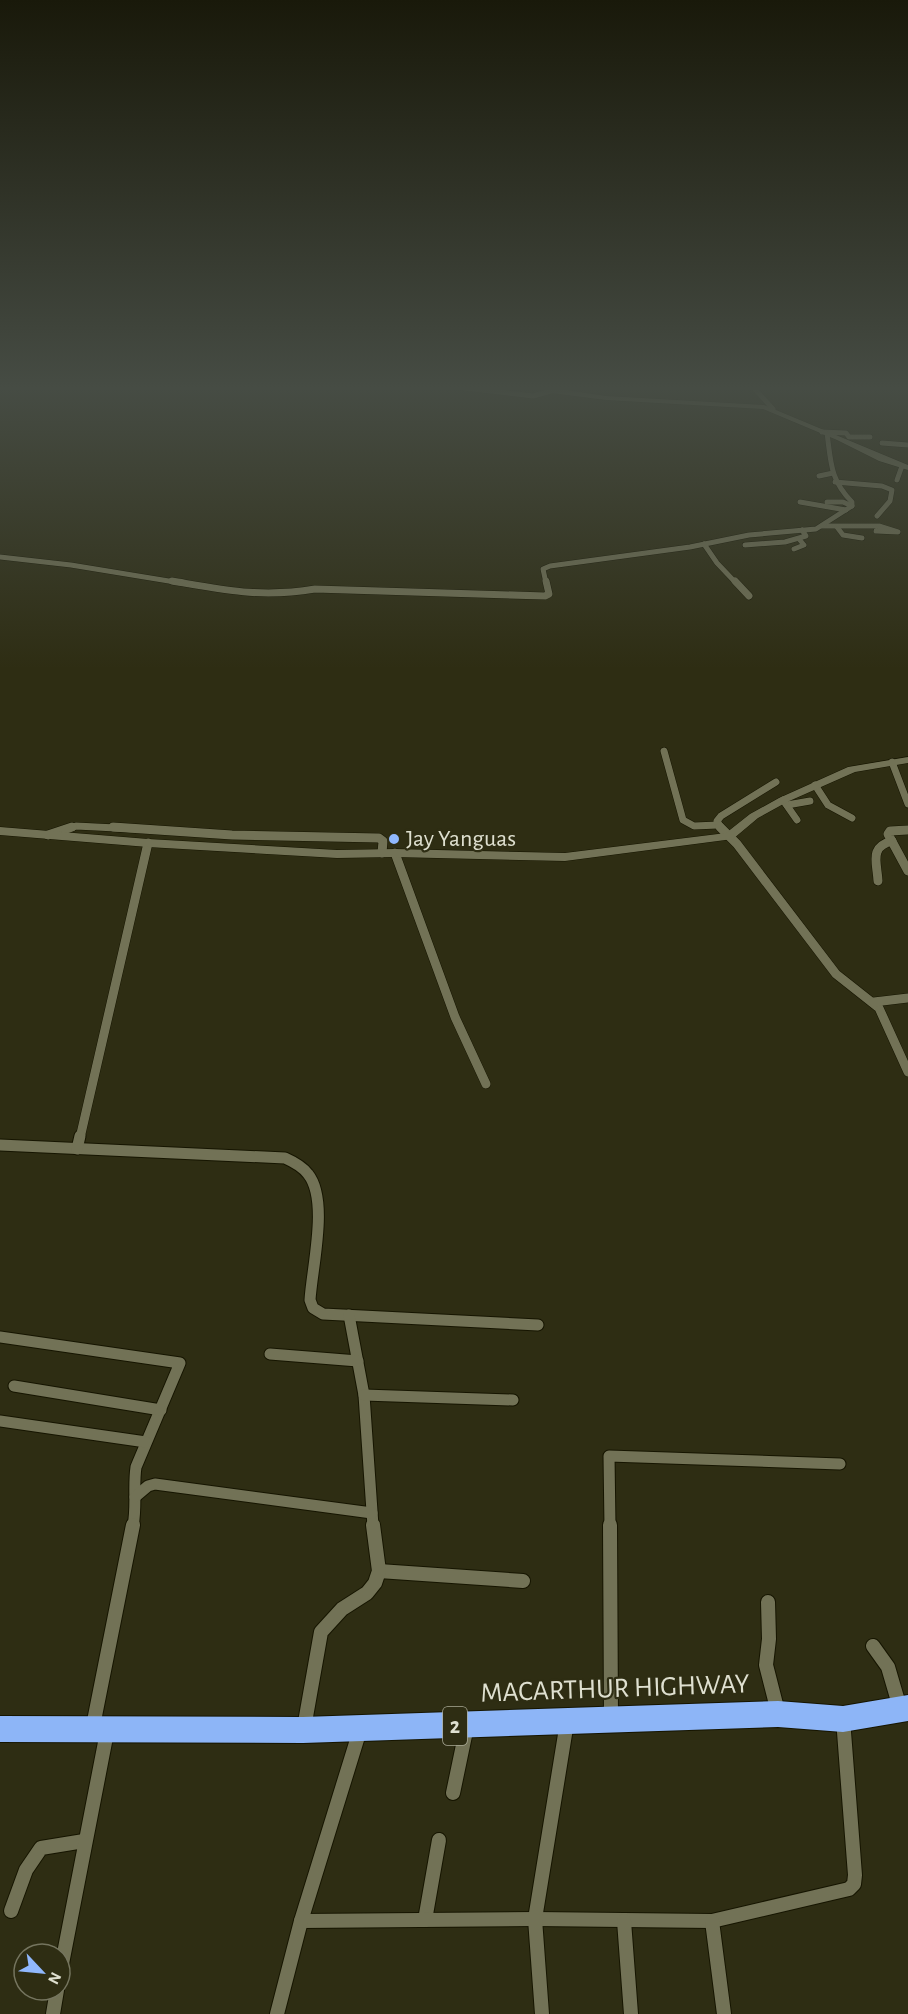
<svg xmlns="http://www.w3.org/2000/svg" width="908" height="2014" viewBox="0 0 908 2014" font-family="'Alegreya Sans',sans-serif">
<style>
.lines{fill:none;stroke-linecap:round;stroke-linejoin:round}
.street-far4-casing{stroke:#161500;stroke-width:6}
.street-far3-casing{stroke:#161500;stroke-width:8}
.street-far2-casing{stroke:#161500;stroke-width:10}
.street-far1-casing{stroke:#161500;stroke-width:13}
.street-casing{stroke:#161500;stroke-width:16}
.secondary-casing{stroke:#161500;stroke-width:1}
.highway-casing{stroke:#161500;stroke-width:2}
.street-far4{stroke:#727256;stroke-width:5}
.street-far3{stroke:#727256;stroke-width:7}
.street-far2{stroke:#727256;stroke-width:9}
.street-far1{stroke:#727256;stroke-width:11}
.street{stroke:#727256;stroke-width:14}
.secondary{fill:#727256;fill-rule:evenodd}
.highway{fill:#8db5f7;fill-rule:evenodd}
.poi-dot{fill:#90b8fd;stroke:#2e2d13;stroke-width:2}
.labels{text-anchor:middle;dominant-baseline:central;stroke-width:4.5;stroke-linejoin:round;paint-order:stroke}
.shield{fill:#2e2d13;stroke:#aaaa97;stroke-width:1.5}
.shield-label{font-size:22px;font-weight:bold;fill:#dfe0d0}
.poi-label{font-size:24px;fill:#dfe0d0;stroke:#2e2d13;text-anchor:start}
.near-street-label{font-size:28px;fill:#dfe0d0;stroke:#2e2d13}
</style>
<rect width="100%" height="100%" fill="#2e2d13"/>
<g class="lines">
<defs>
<g id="street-far4">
<path d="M456,387L533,396L551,391"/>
<path d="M753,387L773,409"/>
<path d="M822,432L846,433L849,437H870"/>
<path d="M882,443L908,445"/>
<path d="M819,476L833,473"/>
<path d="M897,480L902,466"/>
<path d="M835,482L882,486L892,490L890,501L877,516"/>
<path d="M800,502L846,510"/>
<path d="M827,502H843L852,506"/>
<path d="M822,526H879L898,532L876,531"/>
<path d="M837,527L843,535L862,538"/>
<path d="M704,544L717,563L736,583"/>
<path d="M745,545L785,542L806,536L802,530"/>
<path d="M794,549L804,545L799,539"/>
<path d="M0,557L71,565L181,583"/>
<path d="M546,583L543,569L550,566L690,547L749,535L816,529L852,506V502C830,480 831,462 827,433"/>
</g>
<g id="street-far3">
<path d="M172,581C225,590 261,598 315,589L545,596L549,594L546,581"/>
<path d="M735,581L749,596"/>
<path d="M664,751L683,820L694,826L718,825"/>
<path d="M892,762L908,804"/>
<path d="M815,785L828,805L852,818"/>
<path d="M783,800L797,820"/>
<path d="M787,805L810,801"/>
<path d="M68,829L76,826L136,829"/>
<path d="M722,829L717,821L721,816L776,782"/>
</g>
<g id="street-far2">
<path d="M113,827L232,835L379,838L383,841L382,853"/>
<path d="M720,827L737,844L836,974L879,1008L908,1072"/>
<path d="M908,830L890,831L888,834L908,871"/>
<path d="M48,835L72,827"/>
<path d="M395,853L455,1017L486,1084"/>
<path d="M878,881C877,862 869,847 892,841"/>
<path d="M874,1002L908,998"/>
<path d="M80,1138L148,843"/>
</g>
<g id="street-far1">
<path d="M0,1145L285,1158C294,1162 302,1166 308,1174C329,1200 312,1267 310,1300L313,1308L323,1314L538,1325"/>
<path d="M77,1149L80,1136"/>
<path d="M349,1315L364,1395L373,1526"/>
<path d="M0,1337L180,1363L136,1467C133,1487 137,1506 133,1526"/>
<path d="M270,1354L358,1361"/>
<path d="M14,1386L161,1410"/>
<path d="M364,1395L513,1400"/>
<path d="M0,1421L146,1442"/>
<path d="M135,1497L148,1486L155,1484L372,1513"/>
<path d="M610,1526L609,1456L840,1464"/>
</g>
<g id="street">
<path d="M610,1525L611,1717"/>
<path d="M379,1571L523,1581"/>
<path d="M768,1602L769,1639L766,1665L778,1712"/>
<path d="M873,1646L888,1667L900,1708"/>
<path d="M93,1726L133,1525"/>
<path d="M304,1728L321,1632L342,1609L367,1593L375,1583L379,1571L373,1525"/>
<path d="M453,1793L467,1726"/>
<path d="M11,1911L26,1870L41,1848L84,1841"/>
<path d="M425,1920L439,1840"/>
<path d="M301,1921L535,1919L712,1921L849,1889L854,1884L855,1875L843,1719"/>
<path d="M624,1921L631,2014"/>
<path d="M712,1921L724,2014"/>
<path d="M60,1974L107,1732"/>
<path d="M53,2014L57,1990"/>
<path d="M277,2014L301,1921L360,1730"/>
<path d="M542,2014L535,1919L567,1722"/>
</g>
<g id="secondary">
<path d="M546,387L606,396L764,405L908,465V470L879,461L837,440L763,409L606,400L551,393H548Z"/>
<path d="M908,757V763L855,772L787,802L758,818L733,839L565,861L395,857L337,858L148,847L0,835V827L148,839L337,850L395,849L565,853L726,833L750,814L779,798L848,767Z"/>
</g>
<path id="highway" d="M908,1695V1721L843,1732L778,1727L303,1743L0,1742V1716L303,1717L778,1701L843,1706Z"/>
</defs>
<use href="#street-far4" class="street-far4-casing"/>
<use href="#street-far3" class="street-far3-casing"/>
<use href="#street-far2" class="street-far2-casing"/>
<use href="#street-far1" class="street-far1-casing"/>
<use href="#street" class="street-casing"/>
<use href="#secondary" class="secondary-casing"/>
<use href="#highway" class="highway-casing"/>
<use href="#street-far4" class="street-far4"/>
<use href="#street-far3" class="street-far3"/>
<use href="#street-far2" class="street-far2"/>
<use href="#street-far1" class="street-far1"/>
<use href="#street" class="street"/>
<use href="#secondary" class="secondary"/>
<use href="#highway" class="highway"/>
</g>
<linearGradient id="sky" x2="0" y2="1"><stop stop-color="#19190a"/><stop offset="0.58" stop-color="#464c44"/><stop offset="1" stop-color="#464c44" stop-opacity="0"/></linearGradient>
<rect width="908" height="669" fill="url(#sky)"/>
<circle class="poi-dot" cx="394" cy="839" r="6"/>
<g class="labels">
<rect class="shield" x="443" y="1707" width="24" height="38" rx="4.5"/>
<g class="shield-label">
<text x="455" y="1726">2</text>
</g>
<g class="poi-label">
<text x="406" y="839">Jay Yanguas</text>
</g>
<g class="near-street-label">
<text transform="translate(615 1689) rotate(-2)">MACARTHUR HIGHWAY</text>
</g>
</g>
<g transform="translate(42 1972) rotate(116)"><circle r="28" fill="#2e2d13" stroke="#75755f" stroke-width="1.5"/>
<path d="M0-4.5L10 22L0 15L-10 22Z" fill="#90b8fd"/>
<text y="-9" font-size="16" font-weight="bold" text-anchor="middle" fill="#dfe0d0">N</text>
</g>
</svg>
